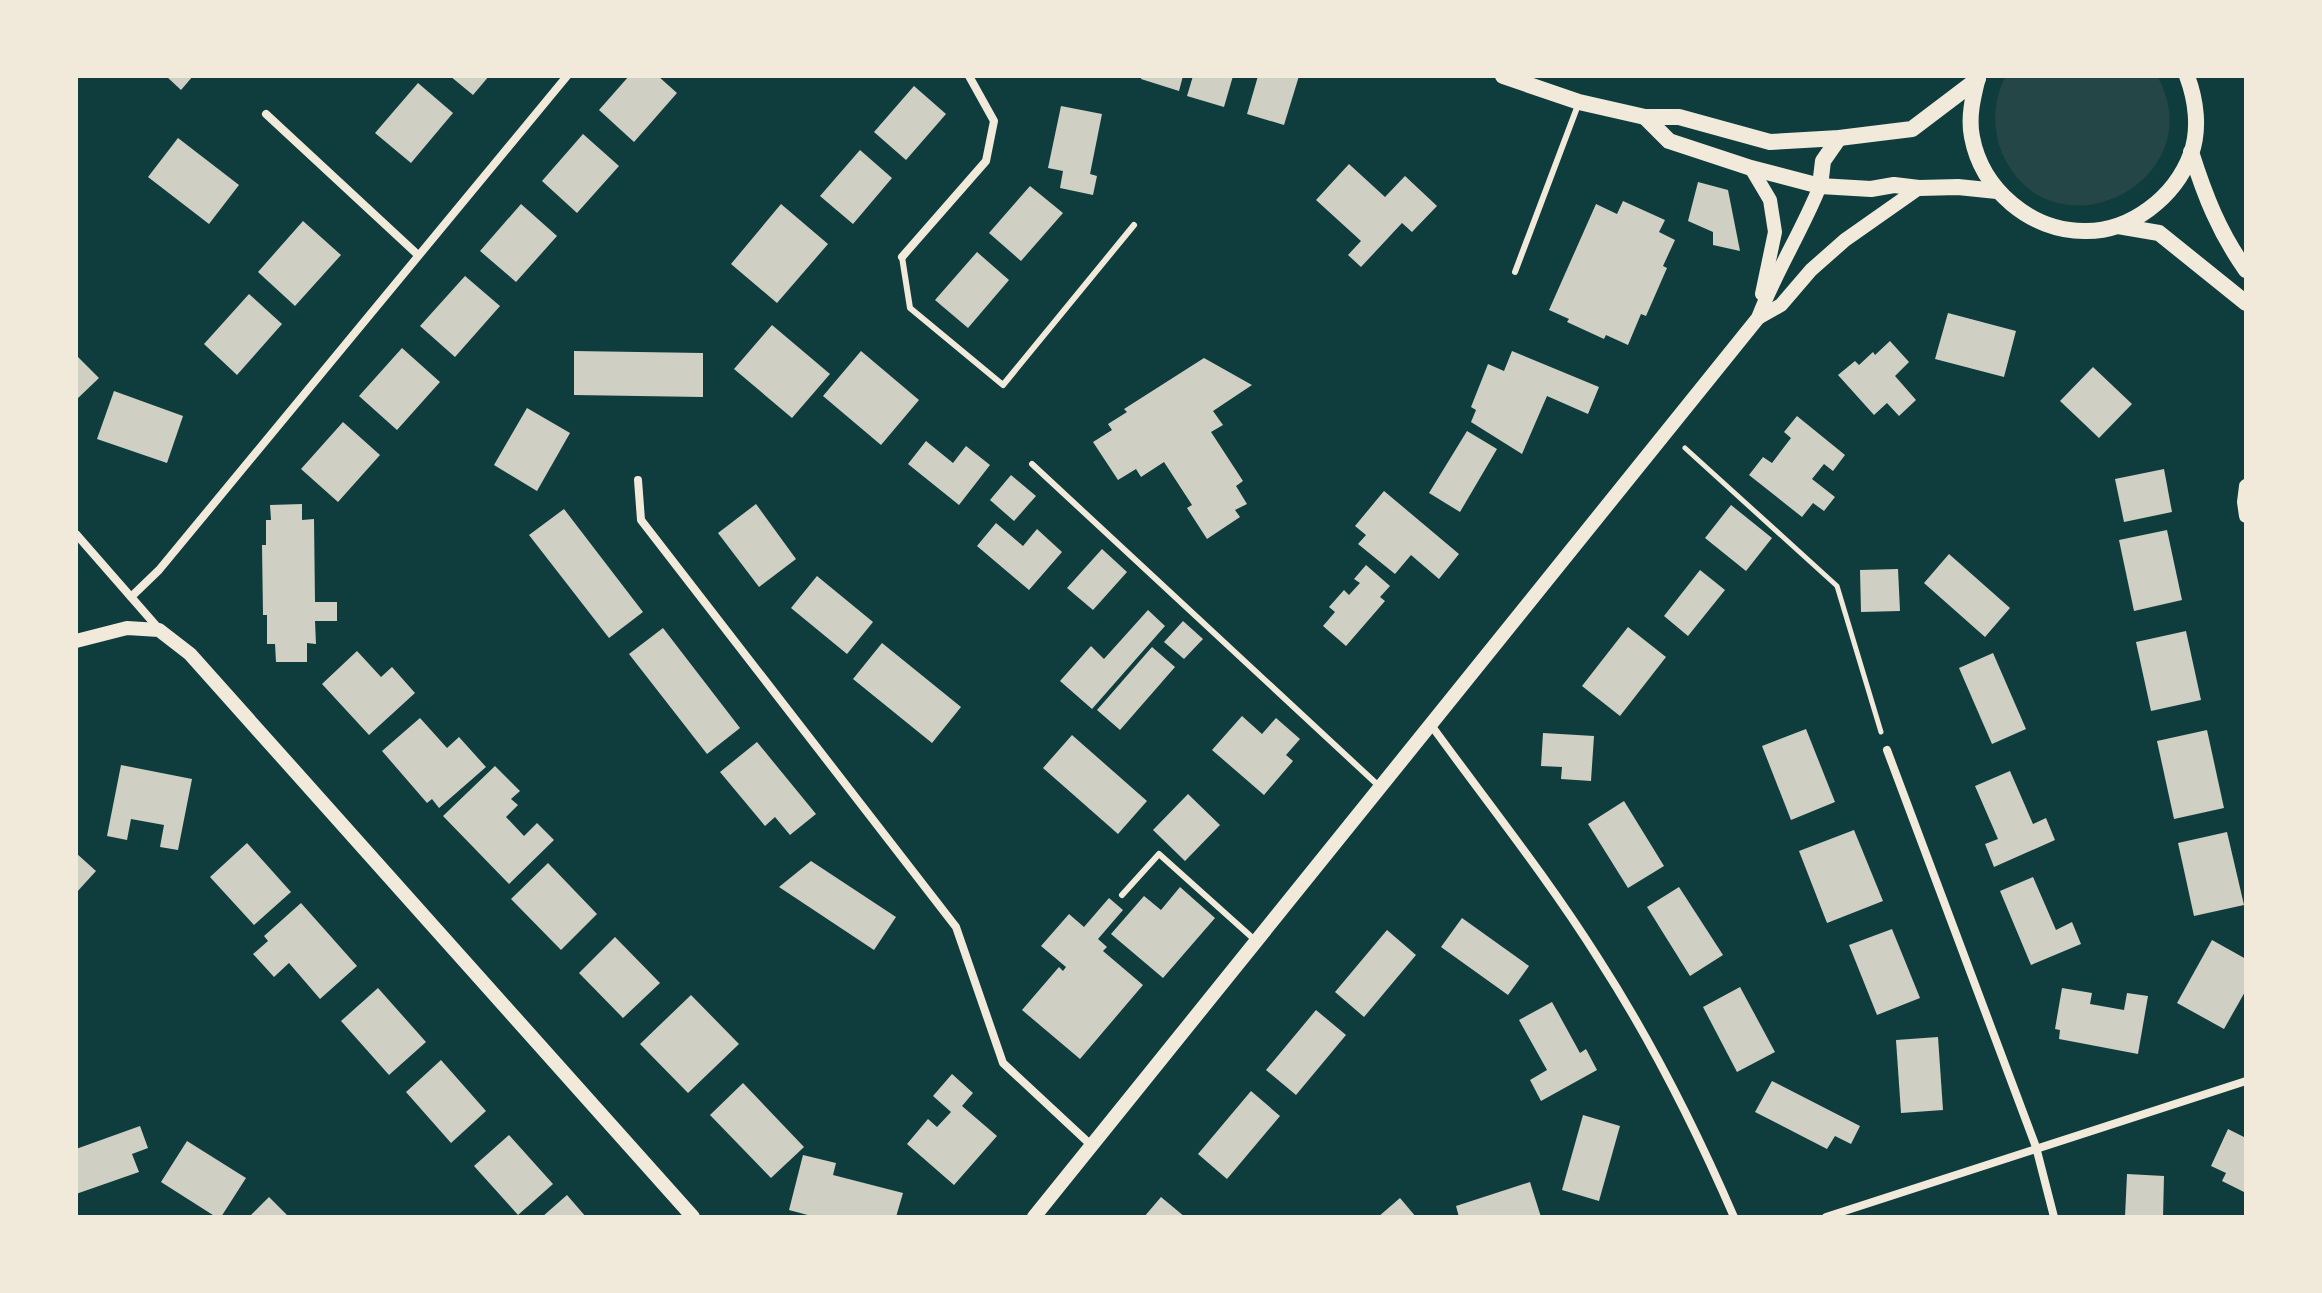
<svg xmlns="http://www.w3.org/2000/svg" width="2322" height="1293" viewBox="0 0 2322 1293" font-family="'Sofia Sans Condensed',sans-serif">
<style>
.green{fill:#244646}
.building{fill:#cfcfc3}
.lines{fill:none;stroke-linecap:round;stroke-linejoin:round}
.path{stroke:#f1e9da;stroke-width:5}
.service{stroke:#f1e9da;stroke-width:6}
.minor{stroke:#f1e9da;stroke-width:8}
.tertiary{stroke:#f1e9da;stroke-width:14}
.secondary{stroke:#f1e9da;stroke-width:16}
</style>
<rect width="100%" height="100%" fill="#0f3d3e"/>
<path class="green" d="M2006,76H2157C2216,180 2051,264 2002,153C1992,129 1993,99 2006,76Z"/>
<g class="building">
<path d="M166,76H193L181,90Z"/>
<path d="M450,76H489L473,95Z"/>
<path d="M629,76H658L677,93L634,142L599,110Z"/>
<path d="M1142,76H1183L1179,91L1141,79Z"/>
<path d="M1193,76H1233L1224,107L1187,96Z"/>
<path d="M1258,76H1299L1284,125L1247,114Z"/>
<path d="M418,83L453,113L411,163L375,133Z"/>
<path d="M914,86L946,114L906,160L874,132Z"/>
<path d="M1061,106L1102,114L1090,174L1097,176L1093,195L1060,188L1063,171L1048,168Z"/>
<path d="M583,134L619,166L577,213L542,181Z"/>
<path d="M178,138L239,185L209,224L148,177Z"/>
<path d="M860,150L892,178L853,224L820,196Z"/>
<path d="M1349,164L1385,197L1405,176L1437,206L1412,232L1402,223L1361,267L1348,255L1361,241L1316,200Z"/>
<path d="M1698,182L1728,190L1740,251L1713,245V232L1688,221Z"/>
<path d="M1030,186L1063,213L1021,261L989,233Z"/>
<path d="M1623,201L1665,220L1659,232L1675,240L1663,266L1667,268L1646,316L1641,314L1628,345L1606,335L1604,339L1567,322L1569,319L1549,310L1596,204L1617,214Z"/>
<path d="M521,204L557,236L516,282L480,251Z"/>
<path d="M781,204L828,244L777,303L731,264Z"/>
<path d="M303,221L341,255L295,306L258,272Z"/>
<path d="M977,252L1009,280L968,328L935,300Z"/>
<path d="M465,276L500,306L455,357L420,326Z"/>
<path d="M249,294L282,324L237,375L204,344Z"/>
<path d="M1948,313L2016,331L2004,377L1935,359Z"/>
<path d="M772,325L830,374L792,418L734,369Z"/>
<path d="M1890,341L1909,362L1895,376L1916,400L1899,416L1887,403L1874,415L1838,375L1855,361L1859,365L1873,352L1875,355Z"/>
<path d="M402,348L440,382L397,430L359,396Z"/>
<path d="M574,351L703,353V397L574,395Z"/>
<path d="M861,351L919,400L881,445L823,396Z"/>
<path d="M1512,351L1599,387L1588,414L1547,396L1522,454L1471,422L1476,410L1471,407L1488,364L1504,371Z"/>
<path d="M76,355L99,378L76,400Z"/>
<path d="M1204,358L1252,385L1213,411L1223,425L1211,432L1243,481L1236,486L1247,504L1235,510L1240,517L1207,539L1187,508L1192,505L1164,462L1141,477L1136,469L1118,480L1093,442L1112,430L1108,424L1127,412L1124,409Z"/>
<path d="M2093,367L2132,404L2099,438L2060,401Z"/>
<path d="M114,391L183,416L167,463L97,439Z"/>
<path d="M527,408L570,433L537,491L494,465Z"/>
<path d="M1797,416L1845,455L1833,471L1824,464L1812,479L1835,497L1824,511L1813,503L1802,517L1749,475L1763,457L1772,463L1791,438L1784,432Z"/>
<path d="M343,422L380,455L338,502L301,469Z"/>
<path d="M1467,431L1497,449L1460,512L1429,493Z"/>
<path d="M926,441L953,463L966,446L990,465L959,505L908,464Z"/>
<path d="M2164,469L2172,512L2124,522L2115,479Z"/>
<path d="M1011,475L1036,496L1014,521L990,500Z"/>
<path d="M1384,491L1459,554L1439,579L1411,555L1395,574L1358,544L1366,535L1355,526Z"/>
<path d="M302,504V520L314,519L315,602H337V621H315L316,644L307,643V662H276L275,644H267V615H263L262,545H266V520H271L270,505Z"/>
<path d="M756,504L796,559L759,587L718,533Z"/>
<path d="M1731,505L1772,538L1746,571L1705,538Z"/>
<path d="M564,509L643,612L609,638L529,535Z"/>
<path d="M996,523L1023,546L1037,529L1062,552L1029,590L977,546Z"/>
<path d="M2167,530L2182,600L2134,611L2119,540Z"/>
<path d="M1102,549L1127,572L1093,610L1067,588Z"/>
<path d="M1949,554L2010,608L1985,637L1924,583Z"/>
<path d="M1366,565L1390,586L1380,597L1385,601L1346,646L1323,626L1335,612L1329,607L1344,590L1349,595L1360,583L1354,579Z"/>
<path d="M1898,569L1900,611L1861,612L1860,570Z"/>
<path d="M1700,570L1725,590L1688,636L1664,616Z"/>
<path d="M817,576L873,622L847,654L791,608Z"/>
<path d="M1148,610L1165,626L1092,709L1060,681L1091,646L1104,659Z"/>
<path d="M1183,621L1203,639L1184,659L1164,642Z"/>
<path d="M1628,627L1666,657L1620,716L1582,686Z"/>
<path d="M663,628L740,728L707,754L629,654Z"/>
<path d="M2186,631L2201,700L2151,711L2136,642Z"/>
<path d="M882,643L961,707L932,743L853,679Z"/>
<path d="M1152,647L1175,667L1120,730L1097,710Z"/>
<path d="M357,651L381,677L392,667L415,693L369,735L322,684Z"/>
<path d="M1993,653L2026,729L1992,744L1959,668Z"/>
<path d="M1242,716L1262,734L1276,718L1300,739L1286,755L1293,761L1264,795L1212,750Z"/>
<path d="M420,718L447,748L459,737L486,767L439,808L432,799L427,803L382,751Z"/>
<path d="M1806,729L1835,802L1791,820L1762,746Z"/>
<path d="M2207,730L2224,808L2174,819L2157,741Z"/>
<path d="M1543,733L1594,736L1591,781L1561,779L1562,767L1541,766Z"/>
<path d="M1072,735L1147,801L1118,834L1043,768Z"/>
<path d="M757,742L816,814L790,835L775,817L765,826L720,772Z"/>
<path d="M121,765L192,779L178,850L160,847L164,825L131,819L127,840L107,836Z"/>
<path d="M495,766L520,791L511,799L518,805L506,817L524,836L537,823L554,840L509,884L443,816Z"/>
<path d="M2010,771L2033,824L2046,818L2055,840L1994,867L1985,844L1998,839L1975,786Z"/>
<path d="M1188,794L1220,825L1185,861L1153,830Z"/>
<path d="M1624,801L1664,866L1628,888L1588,824Z"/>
<path d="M1854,830L1883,901L1827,923L1799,851Z"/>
<path d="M2227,832L2244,905L2194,916L2178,843Z"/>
<path d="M247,843L291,892L254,925L210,877Z"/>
<path d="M76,853L96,871L76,893Z"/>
<path d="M811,861L896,917L874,950L779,887Z"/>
<path d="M548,863L597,914L561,950L511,899Z"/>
<path d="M2033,877L2056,930L2072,922L2081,944L2031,965L2000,891Z"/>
<path d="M1180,887L1215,918L1163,978L1111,934L1144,896L1161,910Z"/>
<path d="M1679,887L1723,955L1690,976L1647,907Z"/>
<path d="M1109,898L1123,910L1098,939L1107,947L1103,951L1143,985L1080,1059L1022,1010L1059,967L1063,971L1066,967L1041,946L1069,914L1084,927Z"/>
<path d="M301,903L357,966L320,999L289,963L274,977L253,954L268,941L264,936Z"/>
<path d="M1462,918L1529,966L1508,995L1441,947Z"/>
<path d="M1892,929L1920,998L1877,1015L1849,945Z"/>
<path d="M1387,930L1416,955L1364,1017L1335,992Z"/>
<path d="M615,937L660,983L623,1018L579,973Z"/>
<path d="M2212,940L2246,959V990L2224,1029L2177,1003Z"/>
<path d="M1740,987L1775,1052L1737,1072L1703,1007Z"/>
<path d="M378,988L426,1042L389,1075L341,1021Z"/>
<path d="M2062,988L2092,993L2090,1004L2124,1010L2127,993L2148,996L2138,1054L2059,1039L2060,1030L2055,1029Z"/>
<path d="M691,995L739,1044L688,1093L640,1044Z"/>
<path d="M1552,1002L1580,1053L1586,1049L1597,1070L1541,1101L1530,1080L1547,1070L1519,1020Z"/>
<path d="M1316,1010L1346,1035L1296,1095L1266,1070Z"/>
<path d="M1938,1037L1943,1110L1901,1113L1896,1040Z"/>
<path d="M441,1060L486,1111L451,1143L406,1092Z"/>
<path d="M952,1074L973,1093L962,1106L997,1136L954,1185L907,1144L928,1119L937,1127L951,1112L933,1096Z"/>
<path d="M1772,1081L1860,1126L1851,1144L1835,1136L1827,1149L1755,1112Z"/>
<path d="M743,1083L804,1147L771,1178L710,1115Z"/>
<path d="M1251,1091L1280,1116L1227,1179L1198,1154Z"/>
<path d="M1583,1115L1620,1126L1599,1201L1562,1190Z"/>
<path d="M140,1126L148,1148L132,1154L139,1172L76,1194V1149Z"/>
<path d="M2228,1129L2246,1138V1193L2222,1181L2226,1173L2211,1166Z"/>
<path d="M509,1135L553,1184L518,1215L474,1166Z"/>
<path d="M187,1141L246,1178L221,1217H216L161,1182Z"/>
<path d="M803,1155L836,1163L833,1175L903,1193L896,1217H815L789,1210Z"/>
<path d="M2127,1174L2164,1176L2163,1217H2125Z"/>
<path d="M1530,1182L1541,1217H1459L1456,1206Z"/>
<path d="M567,1195L586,1217H542Z"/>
<path d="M269,1197L289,1217H249Z"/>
<path d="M1161,1197L1185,1217H1144Z"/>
<path d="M1400,1198L1416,1217H1378Z"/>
</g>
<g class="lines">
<path class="path" d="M1685,448L1837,586L1881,732"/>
<g class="service">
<path d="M902,257L910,308L1003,385L1134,225"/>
<path d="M1515,272L1578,105"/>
<path d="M1032,464L1380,787"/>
<path d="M1122,895L1159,854L1256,941"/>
</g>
<g class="minor">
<path d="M266,114L418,255"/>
<path d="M902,257L986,161L994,121L969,76"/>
<path d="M638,480L641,520L956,927L1003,1063L1091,1145"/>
<path d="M76,534L159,629"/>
<path d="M131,597L159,570L567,76"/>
<path d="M1431,725C1487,802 1547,877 1598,958C1651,1040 1695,1127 1734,1217"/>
<path d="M1887,750L2036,1147L2054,1217"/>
<path d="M1826,1217L2246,1081"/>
</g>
<g class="tertiary">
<path d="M1751,168L1770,200L1775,232L1762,294"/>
<path d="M1758,318L1781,305L1811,270L1845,240L1919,188"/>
<path d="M2246,486L2244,502L2246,516"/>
<path d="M76,641L127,628L159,630L190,654L693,1217"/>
<path d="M1034,1217L1758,318C1775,273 1802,231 1820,186"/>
</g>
<g class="secondary">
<path d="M1503,76L1579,102L1645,117H1679L1770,142L1839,138L1912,129L1978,79"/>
<path d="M1978,77C1973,97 1968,117 1972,137C1982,190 2031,231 2084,231C2131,232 2175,197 2191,154C2200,129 2196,100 2187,76"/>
<path d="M1645,117L1669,141L1751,168L1820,186L1871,189L1894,185L1919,188L1958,187L1997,191"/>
<path d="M2191,152C2205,196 2219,232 2246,270"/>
<path d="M1820,186L1823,161L1839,138"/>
<path d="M2118,226L2159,233L2246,303"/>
</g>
</g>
<rect width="2322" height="1293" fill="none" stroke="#f1e9da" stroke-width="156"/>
</svg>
